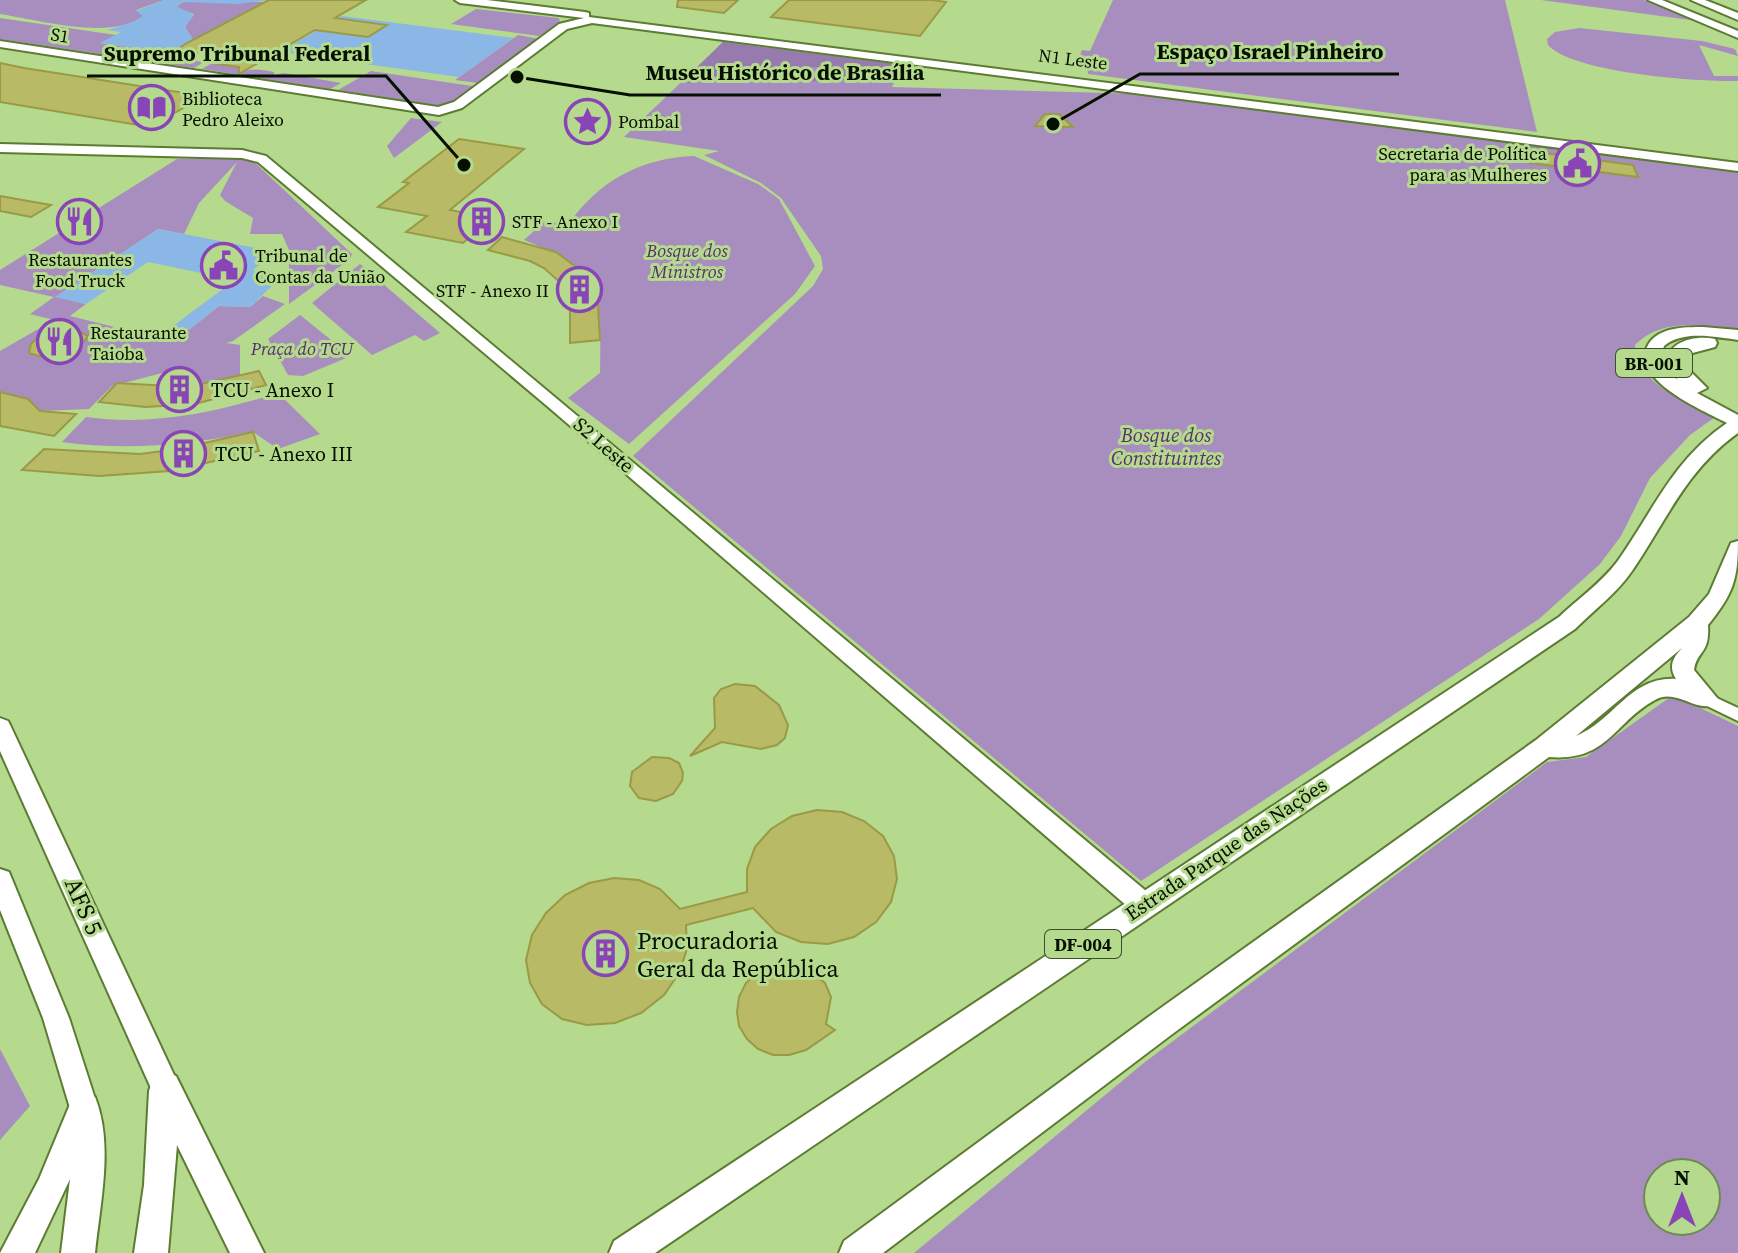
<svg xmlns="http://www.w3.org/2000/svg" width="1738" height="1253" viewBox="0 0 1738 1253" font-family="'Source Serif 4',serif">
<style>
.green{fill:#a88ebe;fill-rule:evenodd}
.forest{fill:#977bae}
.water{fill:#8ab7e5}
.building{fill:#b9ba65;stroke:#999a45;stroke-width:2}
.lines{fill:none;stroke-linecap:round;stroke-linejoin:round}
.minor-casing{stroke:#5b7c32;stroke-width:4}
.secondary-casing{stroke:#5b7c32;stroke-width:4}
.trunk-casing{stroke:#5b7c32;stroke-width:4}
.minor{fill:#fff;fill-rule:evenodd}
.secondary{fill:#fff;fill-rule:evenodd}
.trunk{fill:#fff;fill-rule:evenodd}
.labels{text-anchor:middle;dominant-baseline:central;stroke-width:6;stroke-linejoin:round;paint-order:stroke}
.far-street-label{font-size:18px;fill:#051000;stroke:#b5d98d}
.far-poi-label{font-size:18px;fill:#051000;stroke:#b5d98d;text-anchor:start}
.far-park-label{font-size:18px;font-style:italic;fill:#563070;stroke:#b5d98d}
.shield{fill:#b5d98d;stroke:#3a4c2a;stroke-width:2}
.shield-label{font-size:18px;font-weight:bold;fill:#051000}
.poi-label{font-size:20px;fill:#051000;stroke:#b5d98d;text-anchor:start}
.park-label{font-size:20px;font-style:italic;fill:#563070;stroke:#b5d98d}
.street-label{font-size:20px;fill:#051000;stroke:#b5d98d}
.near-street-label{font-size:24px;fill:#051000;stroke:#b5d98d}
.near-poi-label{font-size:24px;fill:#051000;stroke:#b5d98d;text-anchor:start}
.leader{fill:none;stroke:#051000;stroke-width:3}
.callout-dot{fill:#051000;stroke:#b5d98d;stroke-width:3}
.callout-label{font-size:22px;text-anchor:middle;font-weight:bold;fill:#051000;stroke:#b5d98d;stroke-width:6;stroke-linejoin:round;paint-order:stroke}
</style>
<rect width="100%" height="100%" fill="#b5d98d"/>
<g class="green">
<path d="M0,0H164L136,10L143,16C112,41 39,20 0,14Z"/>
<path d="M1113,0H1505L1537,132L1088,74L1087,65L1078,60L1082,50L1090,51Z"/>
<path d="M1541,0H1644L1698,21Z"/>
<path d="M219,1L265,2L193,40L185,27L194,14L175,7L184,2Z"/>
<path d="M476,9L559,18L560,23L539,36L451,24Z"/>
<path d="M0,18L116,35L101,43L169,53L157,61L174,58L204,62L194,68L0,39Z"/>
<path d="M1579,28L1702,41L1735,49L1738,56L1699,45L1714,76H1738V81C1699,82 1573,73 1548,45L1547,39L1555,32Z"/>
<path d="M518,35L539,39L478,83L455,80Z"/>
<path d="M723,42L903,65L892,87L1144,94L1738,172V329C1701,326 1663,317 1635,345C1638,385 1684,400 1715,417L1690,435L1650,478L1621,536L1600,564L1539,619L1141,881L633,456L813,286L823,269L821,256L781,198L761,183L704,155L719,151L624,137Z"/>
<path d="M212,63L239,67V74C251,67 261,70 274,72V75L284,73L341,83L330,89L202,69Z"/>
<path d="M371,71L472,86V87L450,105L442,106L338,90Z"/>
<path d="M411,118L442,122L394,158L387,146Z"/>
<path d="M694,156L758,184L779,199L815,266L795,294L629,444L568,398L600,373C601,293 604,272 524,240L545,221L568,225C598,181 641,158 694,156Z"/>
<path d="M250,158L352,254L349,260L289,304V250L282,234H250L253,218L225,201L220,195L237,162L199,203L184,234L158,229L56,297L86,304L70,316L155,337L190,329L219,306L250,307L263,296L285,304L233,341L226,343L240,345V377L212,383L184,382L183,374L174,370L112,386L89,409L40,411L28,399L0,392V351L54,320L30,314L54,297L0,285V270L177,159Z"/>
<path d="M360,264L440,333L424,341L415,335L372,355L312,303Z"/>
<path d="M300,315L351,356L303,376L288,375L268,339Z"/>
<path d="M278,393L320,434L278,449L253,432C188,445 128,451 62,442L86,417C153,426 214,413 278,393Z"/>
<path d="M1673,695L1738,726V1253H914L1145,1062L1547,762L1586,757ZM1658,1173H1706V1221H1658Z"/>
<path d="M0,1049L30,1106L0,1140Z"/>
</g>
<path class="forest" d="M723,42L903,65L893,82C866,72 841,85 811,81V78L835,69L812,67L800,71L739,72L706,82L681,83Z"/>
<g class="water">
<path d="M269,0L237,4L184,2L176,6L194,15L185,27L193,40L169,53L100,43L121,32L107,30L131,23L143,16L136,11L164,0Z"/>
<path d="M342,16L514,38L459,77L279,52L325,26L327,32L368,37L386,26L346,20L330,23Z"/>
<path d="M158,229L276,252L253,270L277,281L250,307L219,306L190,329L165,332L235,280L148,262L86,304L55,297Z"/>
</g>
<g class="building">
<path d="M269,0H366L335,18L387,25L368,37L315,30L239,74V67L205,62L235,45L161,60L187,43Z"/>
<path d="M678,0H738L724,13L677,7Z"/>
<path d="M789,0H932L946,2L920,36L771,17Z"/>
<path d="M0,63L24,68L204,96L150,127L0,102Z"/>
<path d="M1045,114H1059L1073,127L1035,126Z"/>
<path d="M459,139L524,149L450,210L492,218L463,243L406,232L427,216L378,207L409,183L403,182Z"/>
<path d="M1522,150L1633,165L1638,177L1523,162Z"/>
<path d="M0,196L51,205L31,217L0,211Z"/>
<path d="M502,237L556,252L587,275L598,305L600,340L570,343V309L562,284L544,268L530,261L488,250Z"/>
<path d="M72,328L88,336L77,350L49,359L29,353L31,344L36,339L53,331Z"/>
<path d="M259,371L266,385L195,404L145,407L99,402L117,383L187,387Z"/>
<path d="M0,392L28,399L40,411L76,414L54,436L0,426Z"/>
<path d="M253,432L259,451L170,471L99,476L22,470L44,449L140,454L178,449Z"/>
<path d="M735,684L755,686L779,705L788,725L785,738L777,745L761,749L722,742L690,756L715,728L714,698L721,689Z"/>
<path d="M652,757L669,758L679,763L683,773L682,781L673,794L656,801L639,798L630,786L632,772Z"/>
<path d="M817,810L842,812L864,821L883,836L894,856L897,879L891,902L876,922L854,937L828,944L801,942L776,932L753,908L686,925L687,949L679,973L664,995L641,1013L615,1023L587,1025L562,1019L542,1004L530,983L526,960L532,935L546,913L565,895L589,883L614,878L639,880L660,889L680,909L747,892V869L755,847L771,829L792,816Z"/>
<path d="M787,963L802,966L825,983L831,997L826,1024L835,1030L806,1050L789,1055H773L758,1049L747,1039L739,1026L737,1012L739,997L746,983L757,972Z"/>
</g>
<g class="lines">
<defs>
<path id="minor" d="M1706,693L1738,708V721L1701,703L1699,699L1701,695Z"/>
<g id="secondary">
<path d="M0,144L242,150L266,156L1152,896L1155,904L1152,912L1143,915L1134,912L553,411L258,162L242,158L0,152Z"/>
<path d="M0,718L8,721L11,727L175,1077L179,1087L175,1097L165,1101L155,1097L0,751Z"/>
<path d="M0,869L9,872L69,1018L98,1108L94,1118L84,1122L74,1118L70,1108L43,1018L0,910Z"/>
</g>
<g id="trunk">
<path d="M455,0H487L585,12L589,13V17L1738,163V171L592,23L567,29L462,108L439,115L0,47V41L438,107L454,102L559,24L584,18L460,3Z"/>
<path d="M1648,0H1662L1738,31V38Z"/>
<path d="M1691,0H1705L1738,13V20Z"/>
<path d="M1703,327L1738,330V340C1715,337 1683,330 1664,346C1659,362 1666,371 1678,380C1650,350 1687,333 1715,339L1717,343L1715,347L1685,355L1684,365L1707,388L1697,393L1738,415V433C1687,469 1666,521 1632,571C1617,593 1594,610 1575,629L655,1253H609L614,1241L1559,617C1578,599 1601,583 1617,562C1654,510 1672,461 1727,423C1704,411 1632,381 1647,347C1656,327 1684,327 1703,327Z"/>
<path d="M1738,541C1738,580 1733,594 1708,625C1710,655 1697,650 1694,670L1718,699L1714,705C1694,712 1676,688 1655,700C1614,722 1608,762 1549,757L1171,1035L883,1253H839L844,1241L1151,1015L1536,740L1689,617L1709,594L1731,543ZM1682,648C1673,658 1668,666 1676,679C1630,676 1614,721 1576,736Z"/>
<path d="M165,1072L176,1076L264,1253H230L177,1145L168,1253H134L144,1185L149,1091L154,1076Z"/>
<path d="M84,1093L95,1097C114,1144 100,1204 95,1253H61L70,1179L35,1253H0L39,1179L73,1097Z"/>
</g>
</defs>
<use href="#minor" class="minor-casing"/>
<use href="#secondary" class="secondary-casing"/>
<use href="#trunk" class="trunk-casing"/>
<use href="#minor" class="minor"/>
<use href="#secondary" class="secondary"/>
<use href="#trunk" class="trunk"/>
</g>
<defs>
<symbol id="library-ring" viewBox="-11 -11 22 22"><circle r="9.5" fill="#b5d98d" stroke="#8944b7" stroke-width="1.5"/><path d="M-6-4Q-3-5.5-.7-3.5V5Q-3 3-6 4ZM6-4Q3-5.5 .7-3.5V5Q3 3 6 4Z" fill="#8944b7"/></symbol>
<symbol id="sight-ring" viewBox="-11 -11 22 22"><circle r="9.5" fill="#b5d98d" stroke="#8944b7" stroke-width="1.5"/><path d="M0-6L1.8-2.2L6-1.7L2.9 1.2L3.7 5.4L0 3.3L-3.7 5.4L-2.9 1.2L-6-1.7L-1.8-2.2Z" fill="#8944b7"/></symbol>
<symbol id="civic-ring" viewBox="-11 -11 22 22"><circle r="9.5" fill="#b5d98d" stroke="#8944b7" stroke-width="1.5"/><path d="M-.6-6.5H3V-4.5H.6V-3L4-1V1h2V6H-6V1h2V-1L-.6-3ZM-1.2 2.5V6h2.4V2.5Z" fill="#8944b7"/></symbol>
<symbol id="restaurant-ring" viewBox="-11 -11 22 22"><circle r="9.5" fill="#b5d98d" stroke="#8944b7" stroke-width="1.5"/><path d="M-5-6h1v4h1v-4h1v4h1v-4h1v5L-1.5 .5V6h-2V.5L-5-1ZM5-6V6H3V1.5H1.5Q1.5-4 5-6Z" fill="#8944b7"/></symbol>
<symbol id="building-ring" viewBox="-11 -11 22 22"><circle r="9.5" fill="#b5d98d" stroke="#8944b7" stroke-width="1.5"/><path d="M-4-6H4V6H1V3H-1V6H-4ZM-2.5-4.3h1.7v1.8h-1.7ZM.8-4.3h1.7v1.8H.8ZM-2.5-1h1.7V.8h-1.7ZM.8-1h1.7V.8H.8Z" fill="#8944b7"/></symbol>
</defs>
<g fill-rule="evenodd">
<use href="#library-ring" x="126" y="82" width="51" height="51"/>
<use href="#sight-ring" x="562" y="96" width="51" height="51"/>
<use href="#civic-ring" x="1552" y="138" width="51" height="51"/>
<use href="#restaurant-ring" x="54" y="196" width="51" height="51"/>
<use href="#building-ring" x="456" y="196" width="51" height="51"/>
<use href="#civic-ring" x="198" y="240" width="51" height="51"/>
<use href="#building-ring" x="554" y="264" width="51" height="51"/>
<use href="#restaurant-ring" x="34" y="316" width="51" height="51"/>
<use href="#building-ring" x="154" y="364" width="51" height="51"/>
<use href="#building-ring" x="158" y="428" width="51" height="51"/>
<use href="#building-ring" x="580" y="928" width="51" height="51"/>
</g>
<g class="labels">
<g class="far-street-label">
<text transform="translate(60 35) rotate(9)">S1</text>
<text transform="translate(1073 59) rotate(7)">N1 Leste</text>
</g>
<g class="far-poi-label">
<text x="182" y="98">Biblioteca<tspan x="182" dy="21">Pedro Aleixo</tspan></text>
<text x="618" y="121">Pombal</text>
<text x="1547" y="153" text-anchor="end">Secretaria de Política<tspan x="1547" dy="21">para as Mulheres</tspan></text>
<text x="512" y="221">STF - Anexo I</text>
<text x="255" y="255">Tribunal de<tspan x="255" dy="21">Contas da União</tspan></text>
<text x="80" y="259" text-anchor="middle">Restaurantes<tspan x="80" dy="21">Food Truck</tspan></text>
<text x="549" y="290" text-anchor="end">STF - Anexo II</text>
<text x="90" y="332">Restaurante<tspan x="90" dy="21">Taioba</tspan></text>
</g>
<g class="far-park-label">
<text x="687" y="250">Bosque dos<tspan x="687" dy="21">Ministros</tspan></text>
<text x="302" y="348">Praça do TCU</text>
</g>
<g class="shield">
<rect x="1616" y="349" width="76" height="28" rx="6"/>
<rect x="1045" y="930" width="76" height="28" rx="6"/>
</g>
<g class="shield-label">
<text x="1654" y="363">BR-001</text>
<text x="1083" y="944">DF-004</text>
</g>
<g class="poi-label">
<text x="211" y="390">TCU - Anexo I</text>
<text x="215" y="454">TCU - Anexo III</text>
</g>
<g class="park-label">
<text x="1166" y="435">Bosque dos<tspan x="1166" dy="23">Constituintes</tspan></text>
</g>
<g class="street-label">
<text transform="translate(604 445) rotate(41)">S2 Leste</text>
<text transform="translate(1226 849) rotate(-34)">Estrada Parque das Nações</text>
</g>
<g class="near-street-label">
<text transform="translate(84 906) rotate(66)">AFS 5</text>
</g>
<g class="near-poi-label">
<text x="637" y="940">Procuradoria<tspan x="637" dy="28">Geral da República</tspan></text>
</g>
</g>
<path class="leader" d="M1053 124L1140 74H1399M464 165L386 76H87M517 77L630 95H941"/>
<g class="callout-dot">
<circle cx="1053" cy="124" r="8"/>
<circle cx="464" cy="165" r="8"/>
<circle cx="517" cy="77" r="8"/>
</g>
<g class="callout-label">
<text x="1270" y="59">Espaço Israel Pinheiro</text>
<text x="237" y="61">Supremo Tribunal Federal</text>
<text x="785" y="80">Museu Histórico de Brasília</text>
</g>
<g transform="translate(1682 1197)"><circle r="38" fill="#b5d98d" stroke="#6f8955" stroke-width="2"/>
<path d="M0-6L14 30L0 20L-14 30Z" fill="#8944b7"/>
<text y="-12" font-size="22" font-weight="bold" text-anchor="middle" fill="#051000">N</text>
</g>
</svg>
